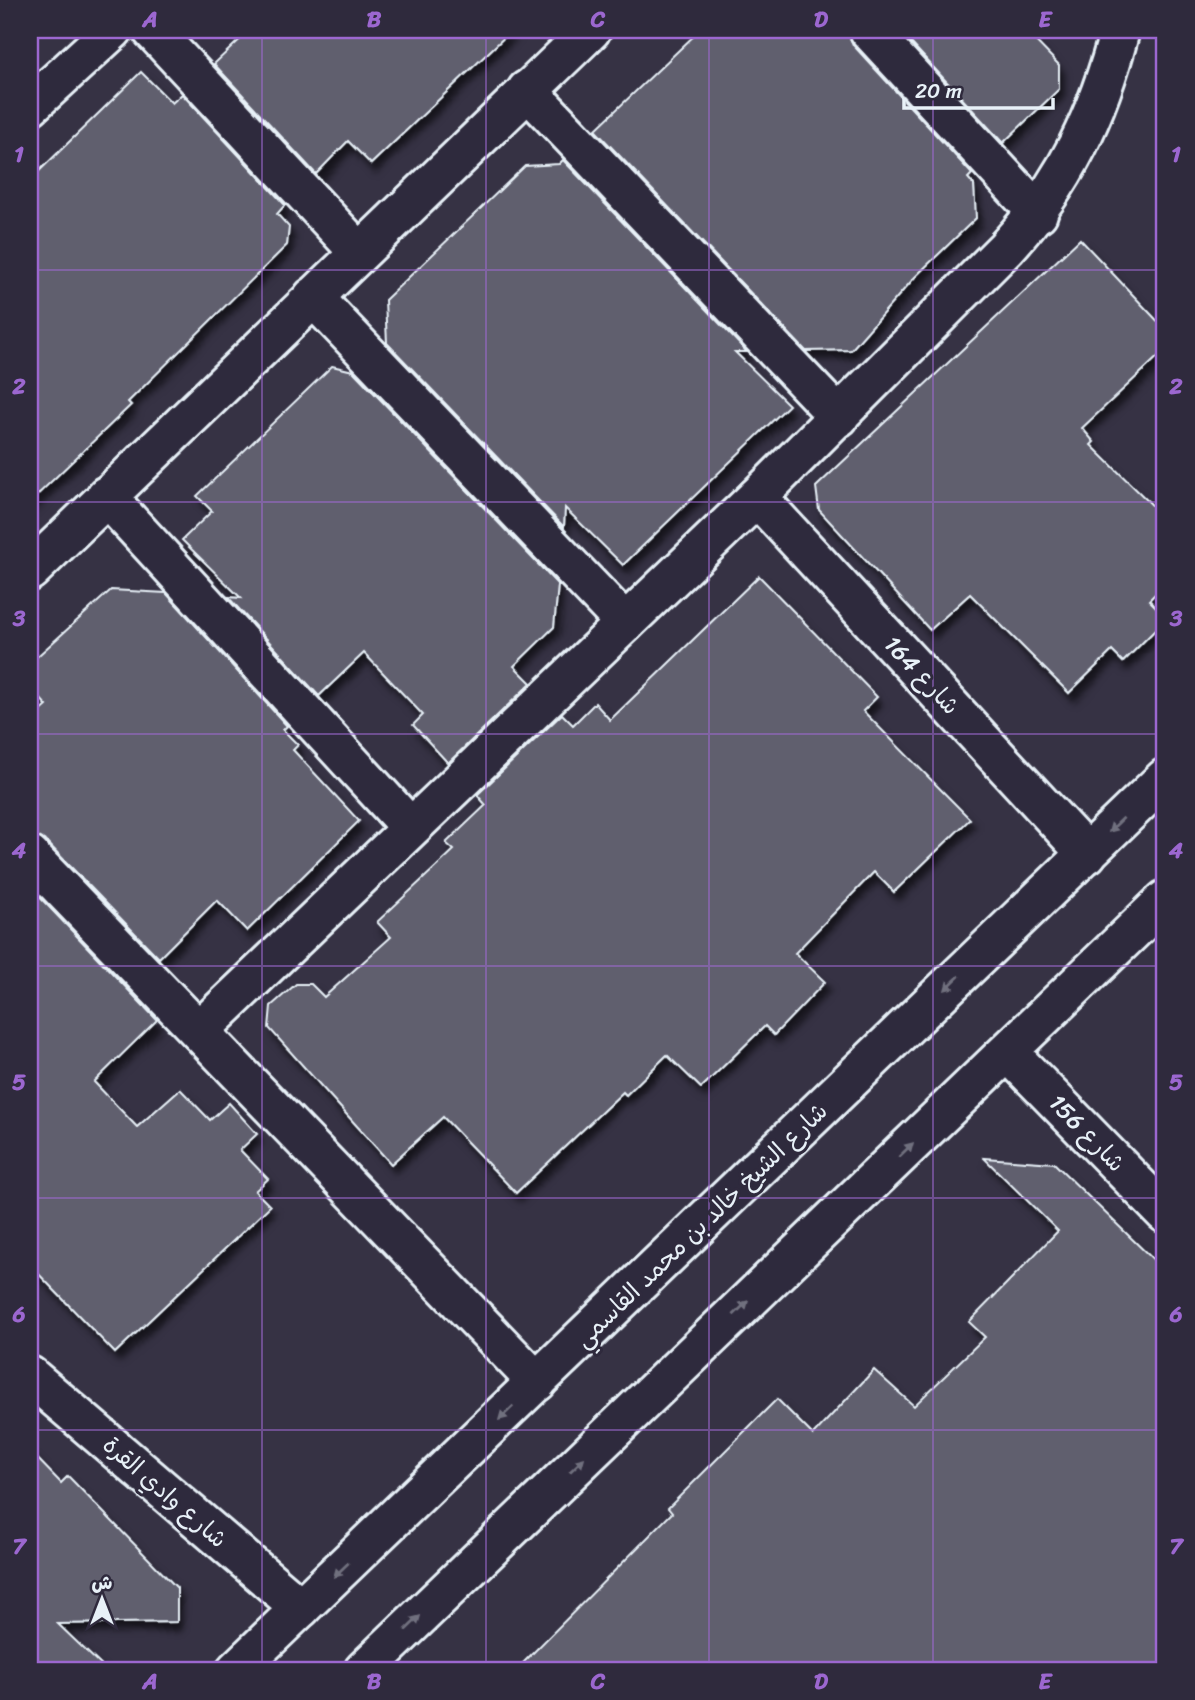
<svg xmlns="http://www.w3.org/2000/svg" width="1195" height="1700" viewBox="0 0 1195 1700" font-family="Sriracha,'Playpen Sans Arabic',sans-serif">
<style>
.building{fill:#605e6e;stroke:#e8f1f8;stroke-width:2;filter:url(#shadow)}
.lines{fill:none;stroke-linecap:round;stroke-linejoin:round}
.minor-casing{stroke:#e8f1f8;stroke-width:44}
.secondary-casing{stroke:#e8f1f8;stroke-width:44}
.minor{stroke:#2f2a3d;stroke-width:38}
.secondary{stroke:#2f2a3d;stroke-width:38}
.oneway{fill:#70707e}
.grid{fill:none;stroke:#9c67d0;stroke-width:2;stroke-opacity:0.55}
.labels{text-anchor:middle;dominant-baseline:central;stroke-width:6;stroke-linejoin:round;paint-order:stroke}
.street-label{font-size:24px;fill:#e8f1f8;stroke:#2f2a3d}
.neatline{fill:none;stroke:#9c67d0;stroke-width:2.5}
.grid-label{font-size:23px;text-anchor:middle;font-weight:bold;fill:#9c67d0}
</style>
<defs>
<filter id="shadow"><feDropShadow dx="4.5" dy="8" stdDeviation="3.5" flood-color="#0009"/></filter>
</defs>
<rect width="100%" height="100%" fill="#363244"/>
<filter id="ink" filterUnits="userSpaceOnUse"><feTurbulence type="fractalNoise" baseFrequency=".0143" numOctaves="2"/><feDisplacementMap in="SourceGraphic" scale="14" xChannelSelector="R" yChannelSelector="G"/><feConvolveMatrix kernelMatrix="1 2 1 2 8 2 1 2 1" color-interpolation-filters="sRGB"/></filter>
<g filter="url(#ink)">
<g class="building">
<path d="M250,30H512L371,164L348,141L316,174L214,64Z"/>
<path d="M700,30H848L853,45L972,174L968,178L974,185L976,218L915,277L851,350L806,351L595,130Z"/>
<path d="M899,30H1025L1059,65V89L1003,143Z"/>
<path d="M141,72L172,103L182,94L285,205L277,214L289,227L287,245L128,402L131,405L30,502V180Z"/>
<path d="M563,160L747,352H735L789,405L623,565L565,508L564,527L387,343L385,300L525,166L559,164Z"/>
<path d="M1080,239L1165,329V350L1082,428L1094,442L1091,445L1165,518V584L1149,600L1165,616V620L1123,662L1112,651L1069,693L970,594L930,630L819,510L816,487Z"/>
<path d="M332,366L353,371L558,585L554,627L514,666L531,683L448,763L413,725L423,715L364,653L319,696L228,597L241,598L182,540L212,511L197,496Z"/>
<path d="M759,576L877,697L863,711L970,819L894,892L874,872L795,953L825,982L774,1035L765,1026L701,1088L667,1055L626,1095L623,1092L516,1193L443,1117L391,1164L269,1028L271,1006L296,984H311L324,997L391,937L377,922L454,850L446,843L486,805L477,795L562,714L573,725L595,703L610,720Z"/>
<path d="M111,590L166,593L287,726L283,730L298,745L293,750L359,821L247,931L217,900L159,958L46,841L30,835V721L47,706L30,687V663Z"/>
<path d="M30,887L157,1020L94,1082L137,1127L180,1089L210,1120L229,1103L257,1134L240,1150L268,1179L255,1191L270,1206L115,1353L30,1265Z"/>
<path d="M984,1158L1054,1163L1165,1271V1670H516L672,1513L668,1508L777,1399L813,1435L874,1370L914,1406L985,1337L969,1322L1058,1231Z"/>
<path d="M30,1451L61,1483L68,1476L177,1588V1622L58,1624L106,1670H30Z"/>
</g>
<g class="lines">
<defs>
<g id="minor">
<path d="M152,30L358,251"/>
<path d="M869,30L1038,213"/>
<path d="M527,90L839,417"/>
<path d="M30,106L113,30"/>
<path d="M313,297L625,623"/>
<path d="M106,496L409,826"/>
<path d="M757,497L1087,854"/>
<path d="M30,571L591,30"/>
<path d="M30,856L537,1382"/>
<path d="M199,1031L757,497L1006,248C1066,183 1098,114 1120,30"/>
<path d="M1008,1052L1165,1213"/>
<path d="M30,1376L301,1608"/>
</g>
<g id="secondary">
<path d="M236,1670L1165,778"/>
<path d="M364,1670L1165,900"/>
</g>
</defs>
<use href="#minor" class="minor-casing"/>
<use href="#secondary" class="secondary-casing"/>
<use href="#minor" class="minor"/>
<use href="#secondary" class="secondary"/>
</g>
<defs><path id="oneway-solid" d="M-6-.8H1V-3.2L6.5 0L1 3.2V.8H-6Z" transform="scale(1.75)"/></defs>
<g class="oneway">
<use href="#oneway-solid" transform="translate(1116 825) rotate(136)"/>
<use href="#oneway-solid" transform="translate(952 983) rotate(136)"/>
<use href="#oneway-solid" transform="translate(906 1150) rotate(-44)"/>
<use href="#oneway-solid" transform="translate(741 1308) rotate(-44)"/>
<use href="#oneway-solid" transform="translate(506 1413) rotate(136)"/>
<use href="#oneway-solid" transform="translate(577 1465) rotate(-44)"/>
<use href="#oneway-solid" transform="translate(341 1570) rotate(136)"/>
<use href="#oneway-solid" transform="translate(413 1623) rotate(-44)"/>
</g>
</g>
<path class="grid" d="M262,30V1670M486,30V1670M709,30V1670M933,30V1670M30,270H1165M30,502H1165M30,734H1165M30,966H1165M30,1198H1165M30,1430H1165"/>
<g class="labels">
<g class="street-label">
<text transform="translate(922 675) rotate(47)">شارع 164</text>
<text transform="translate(1087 1133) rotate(46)">شارع 156</text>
<text transform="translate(701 1225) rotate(-44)">شارع الشيخ خالد بن محمد القاسمي</text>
<text transform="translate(165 1492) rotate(41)">شارع وادي القرة</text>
</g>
</g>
<rect width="1195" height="1700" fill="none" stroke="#2f2a3d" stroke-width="77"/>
<g transform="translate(102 1599)" stroke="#2f2a3d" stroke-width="5" paint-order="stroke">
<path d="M0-5L12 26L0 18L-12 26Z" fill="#e8f1f8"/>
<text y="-10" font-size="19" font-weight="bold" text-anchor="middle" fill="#e8f1f8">ش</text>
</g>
<path d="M904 98v10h149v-10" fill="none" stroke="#e8f1f8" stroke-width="3.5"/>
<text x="915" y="98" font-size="21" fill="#e8f1f8" stroke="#2f2a3d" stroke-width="5" paint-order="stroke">20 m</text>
<rect x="38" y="38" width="1118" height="1624" class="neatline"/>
<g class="grid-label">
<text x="150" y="27">A</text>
<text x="374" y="27">B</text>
<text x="598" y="27">C</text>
<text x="821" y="27">D</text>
<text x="1045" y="27">E</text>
<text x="19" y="162">1</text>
<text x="1176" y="162">1</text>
<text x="19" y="394">2</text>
<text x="1176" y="394">2</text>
<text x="19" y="626">3</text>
<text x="1176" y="626">3</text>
<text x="19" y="858">4</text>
<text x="1176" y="858">4</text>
<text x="19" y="1090">5</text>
<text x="1176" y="1090">5</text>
<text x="19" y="1322">6</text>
<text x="1176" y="1322">6</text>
<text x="19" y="1554">7</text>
<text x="1176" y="1554">7</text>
<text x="150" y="1689">A</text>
<text x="374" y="1689">B</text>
<text x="598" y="1689">C</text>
<text x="821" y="1689">D</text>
<text x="1045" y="1689">E</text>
</g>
</svg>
